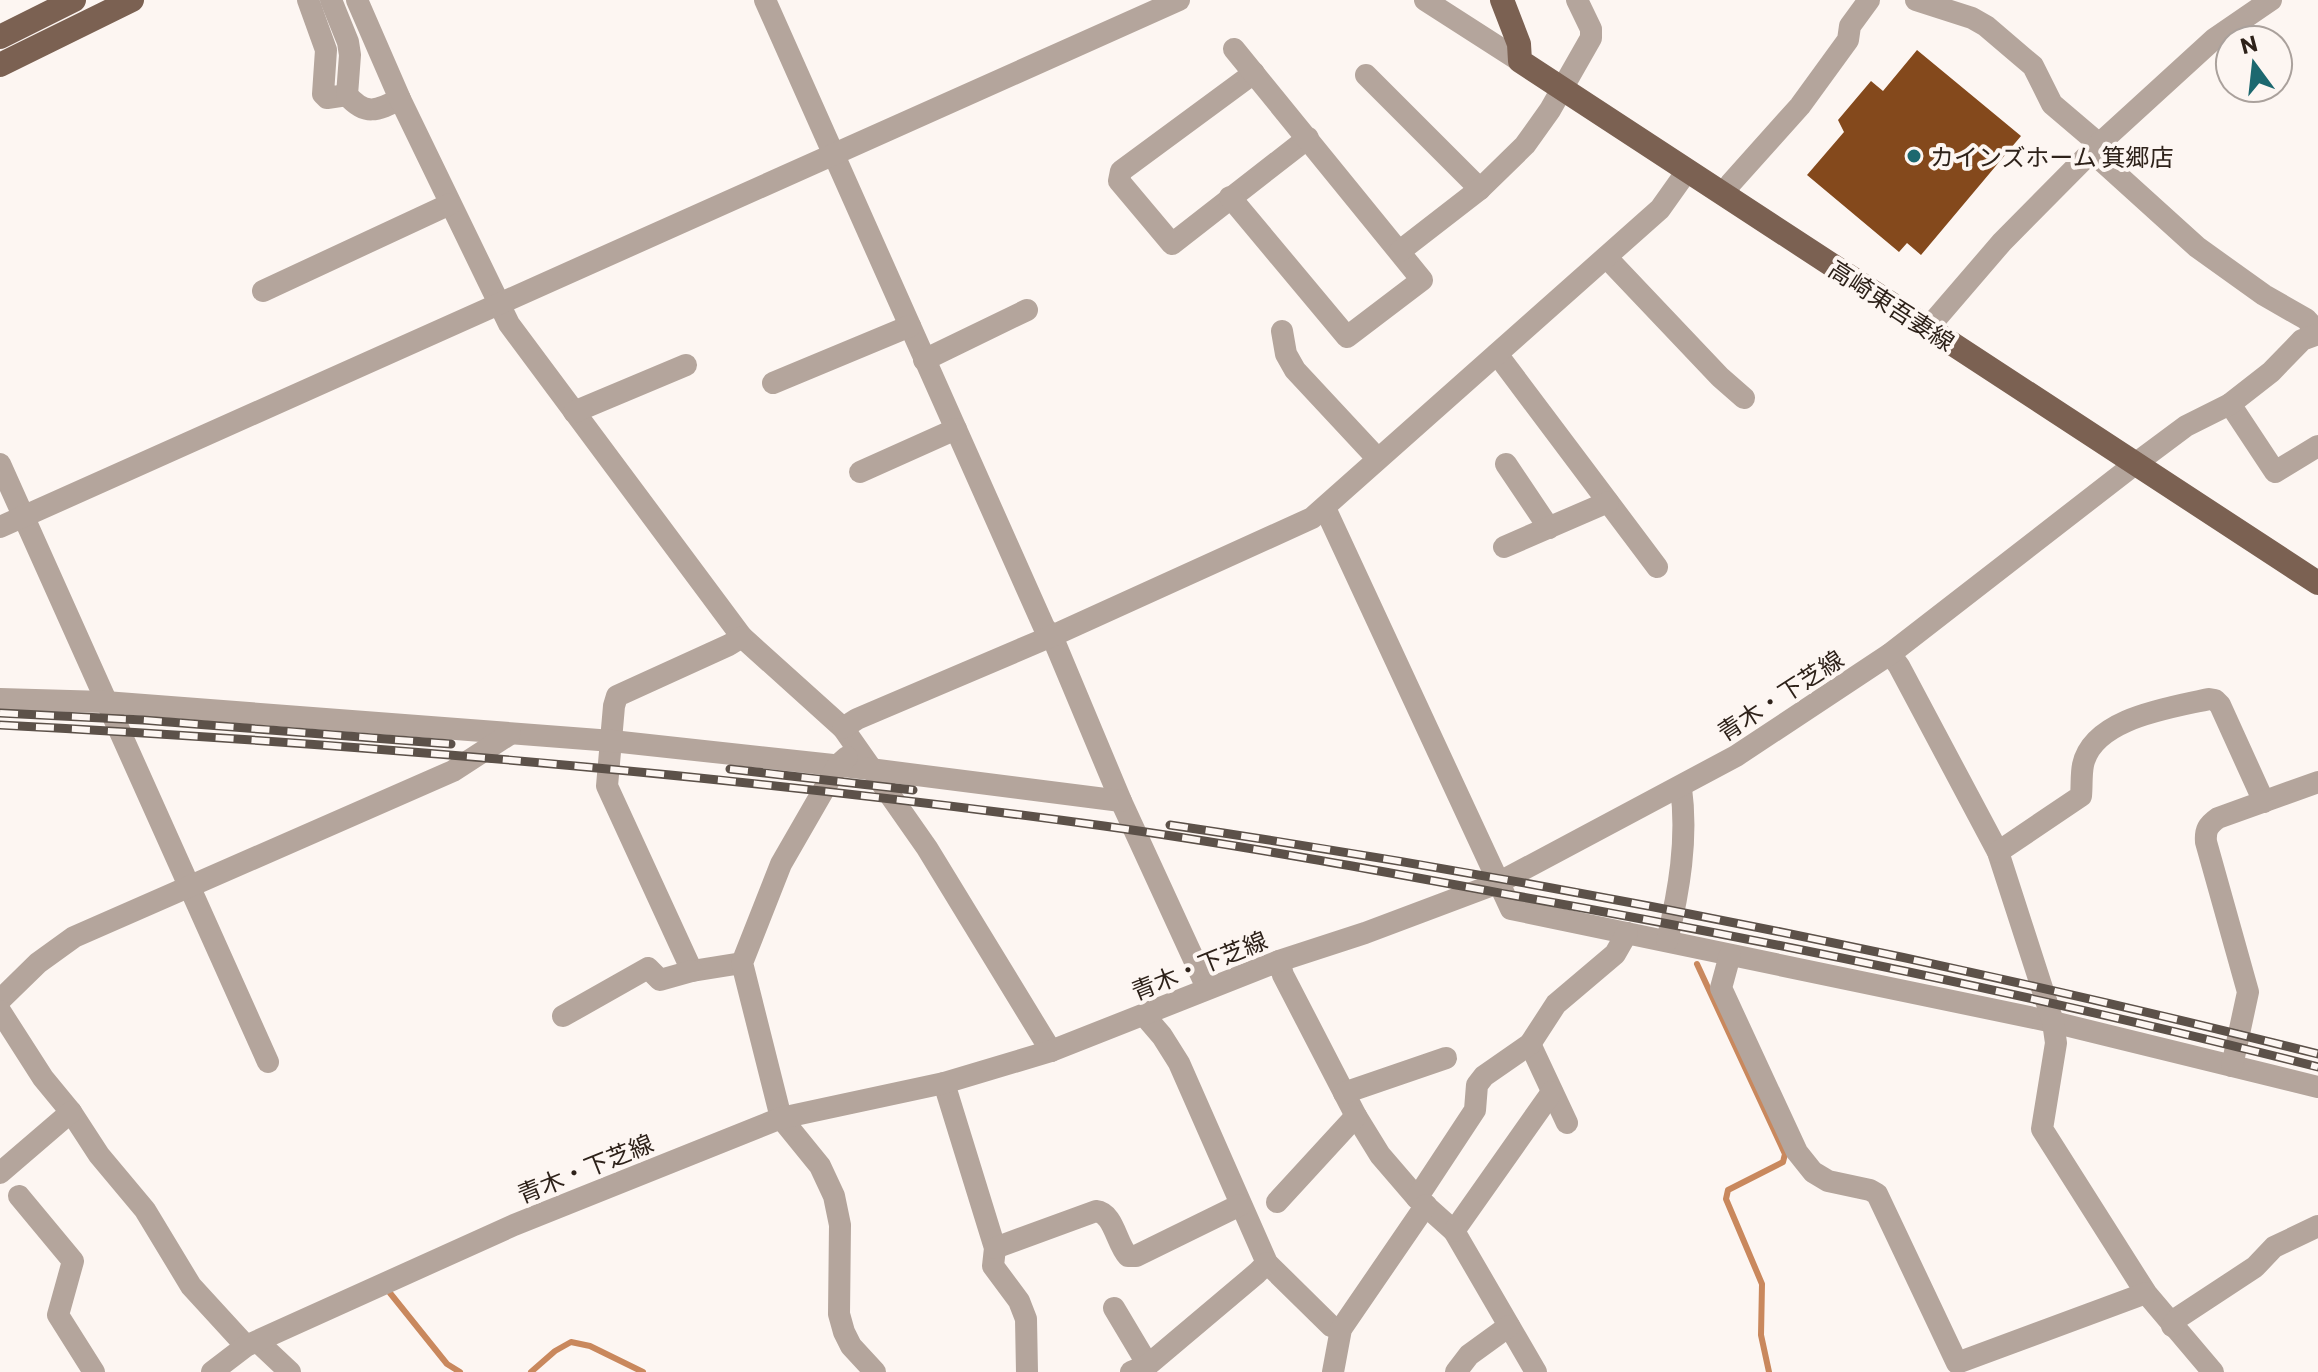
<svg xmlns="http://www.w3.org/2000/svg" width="2318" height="1372" viewBox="0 0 2318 1372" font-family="Commissioner,'Noto Sans JP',sans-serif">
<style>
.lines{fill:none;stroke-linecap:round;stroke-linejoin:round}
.stream{stroke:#c9885d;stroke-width:6}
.building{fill:#84491c}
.minor{stroke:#b4a59c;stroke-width:22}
.major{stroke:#7b6152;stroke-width:24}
.rail-casing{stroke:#5c5149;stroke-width:9}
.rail{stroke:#fdf6f2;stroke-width:6;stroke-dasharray:18;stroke-linecap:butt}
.poi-dot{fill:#1c686f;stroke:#fdf6f2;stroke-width:3}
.labels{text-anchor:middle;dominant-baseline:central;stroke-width:8;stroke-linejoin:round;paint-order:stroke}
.poi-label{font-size:24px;fill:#2e221a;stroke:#fdf6f2;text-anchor:start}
.street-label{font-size:24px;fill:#2e221a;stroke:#fdf6f2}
</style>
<rect width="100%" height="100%" fill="#fdf6f2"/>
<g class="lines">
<g class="stream">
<path d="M1697,964L1785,1154L1783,1162L1728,1190L1726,1199L1762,1284L1761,1335L1769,1372"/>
<path d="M390,1293L447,1364L460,1372"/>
<path d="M531,1372L555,1351L571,1342L590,1346L643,1372"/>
</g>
</g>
<path class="building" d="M1917,50L2021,136L1921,255L1907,243L1899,252L1807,175L1844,132L1838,120L1871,81L1883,91Z"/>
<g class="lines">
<g class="minor">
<path d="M308,0L326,50L323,94L327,98L347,95"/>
<path d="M331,0L348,42L350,55L347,95C365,116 377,111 400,99"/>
<path d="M357,0L400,99L509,324L742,637L843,728L927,848L1051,1051"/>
<path d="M765,0L1044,627L1052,636L1121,801L1207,988"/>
<path d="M1425,0L1520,61"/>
<path d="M1916,0L1972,18L1986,26L2033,66L2052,104L2099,144"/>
<path d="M1254,73L1121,171L1119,181L1172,244L1308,138"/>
<path d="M1366,75L1480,189"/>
<path d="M2092,152L2197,247L2264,295L2306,319L2318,332"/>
<path d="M1724,195L1731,183L1800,106L1848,40L1850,26L1869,0"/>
<path d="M1230,197L1347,337L1422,280L1234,49"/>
<path d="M1400,251L1480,189L1525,145L1550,110L1591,38V29L1577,0"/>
<path d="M1607,258L1720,377L1744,398"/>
<path d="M263,291L450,204"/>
<path d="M1928,328L2002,242L2099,144L2214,39L2271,0"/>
<path d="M1282,331L1286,354L1295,370L1377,458"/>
<path d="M1497,354L1657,567"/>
<path d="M924,360L1027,310"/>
<path d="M773,383L910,326"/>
<path d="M2230,404L2275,472L2318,446"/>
<path d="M574,412L686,365"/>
<path d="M0,464L268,1062"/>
<path d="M1506,464L1549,528"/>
<path d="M860,472L956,429"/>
<path d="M1325,508L1511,909L2053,1022L2318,1087"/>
<path d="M0,527L1179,0"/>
<path d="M1504,547L1608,502"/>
<path d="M742,637L729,645L617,696L614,706L607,786L692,971L742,963"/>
<path d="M1890,654L1899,666L1998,852L2053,1022L2056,1043L2042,1129L2146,1293L2213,1372"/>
<path d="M0,699L105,702L612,741L870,769L1121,801"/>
<path d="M843,728L857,719L1052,636L1312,518L1660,209L1687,171"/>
<path d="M847,757L838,765L781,864L742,963L781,1118L820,1166L834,1196L840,1225L839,1314L844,1332L851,1346L875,1372"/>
<path d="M1998,852L2081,796C2082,786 2081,775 2083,765C2093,718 2170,708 2209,699L2215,700L2220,705L2264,802"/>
<path d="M1667,941C1679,891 1688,839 1681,788"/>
<path d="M1730,955L1721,988L1797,1152L1813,1172L1828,1181L1870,1190L1877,1194L1957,1363L2146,1293"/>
<path d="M1279,961L1283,975L1356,1116L1380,1155L1417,1198L1454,1231L1536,1372"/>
<path d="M0,1000L38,963L74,937L453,771L510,734"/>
<path d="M0,1011L43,1078L71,1112L99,1155L145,1210L191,1286L246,1346"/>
<path d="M1144,1015L1162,1036L1179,1063L1267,1263L1331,1326L1341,1329"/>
<path d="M563,1016L648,968L660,980L692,971"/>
<path d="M1530,1044L1567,1123"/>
<path d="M2232,1066L2248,992L2206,842C2205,830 2208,825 2218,818L2318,782"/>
<path d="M944,1083L995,1248L993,1266L1019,1301L1026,1319L1027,1372"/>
<path d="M1344,1093L1446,1058"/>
<path d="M0,1173L71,1112"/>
<path d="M19,1196L73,1261L58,1315L94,1372"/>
<path d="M1417,1198L1475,1110L1477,1085L1484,1076L1530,1044L1556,1004L1615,954L1627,933"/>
<path d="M1277,1202L1356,1116"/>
<path d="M1454,1231L1552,1092"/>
<path d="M995,1248L1096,1211C1114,1213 1116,1243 1128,1256H1136L1240,1205"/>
<path d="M1114,1308L1148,1365"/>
<path d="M2172,1326L2179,1317L2255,1267L2274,1247L2318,1226"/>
<path d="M258,1342L290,1372"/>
<path d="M212,1372L246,1346L514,1225L781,1118L944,1083L1051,1051L1279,961L1365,933L1498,883L1736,756L1890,654L2135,464L2186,426L2230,404L2271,372L2302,340L2318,334"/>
<path d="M1131,1372L1148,1365L1257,1273L1267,1263"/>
<path d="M1333,1372L1341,1329L1426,1205"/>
<path d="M1456,1372L1469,1355L1509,1326"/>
</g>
<g class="major">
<path d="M1502,0L1519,44L1520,61L2318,583"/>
<path d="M0,37L74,0"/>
<path d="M0,65L132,0"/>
</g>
<defs>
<g id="rail">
<path d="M0,713L143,720L451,744"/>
<path d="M0,725C369,744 738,776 1104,826C1240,845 1375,870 1511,895C1782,943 2051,999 2318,1067"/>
<path d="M730,769L913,790"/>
<path d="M1170,825C1556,882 1940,959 2318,1054"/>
</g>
</defs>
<use href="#rail" class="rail-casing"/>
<use href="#rail" class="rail"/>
</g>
<circle class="poi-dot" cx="1914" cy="156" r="8"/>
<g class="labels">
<g class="poi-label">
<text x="1930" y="156">カインズホーム 箕郷店</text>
</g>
<g class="street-label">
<text transform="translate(1892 305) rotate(33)">高崎東吾妻線</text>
<text transform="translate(1780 695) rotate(-33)">青木・下芝線</text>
<text transform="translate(1199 965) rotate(-22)">青木・下芝線</text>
<text transform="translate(585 1168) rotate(-22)">青木・下芝線</text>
</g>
</g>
<g transform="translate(2254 64) rotate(345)"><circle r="38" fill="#fdf6f2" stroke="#aaa19c" stroke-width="2"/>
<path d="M0-6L14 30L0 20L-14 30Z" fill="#1c686f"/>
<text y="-12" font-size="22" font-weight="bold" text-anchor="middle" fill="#2e221a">N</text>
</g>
</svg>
